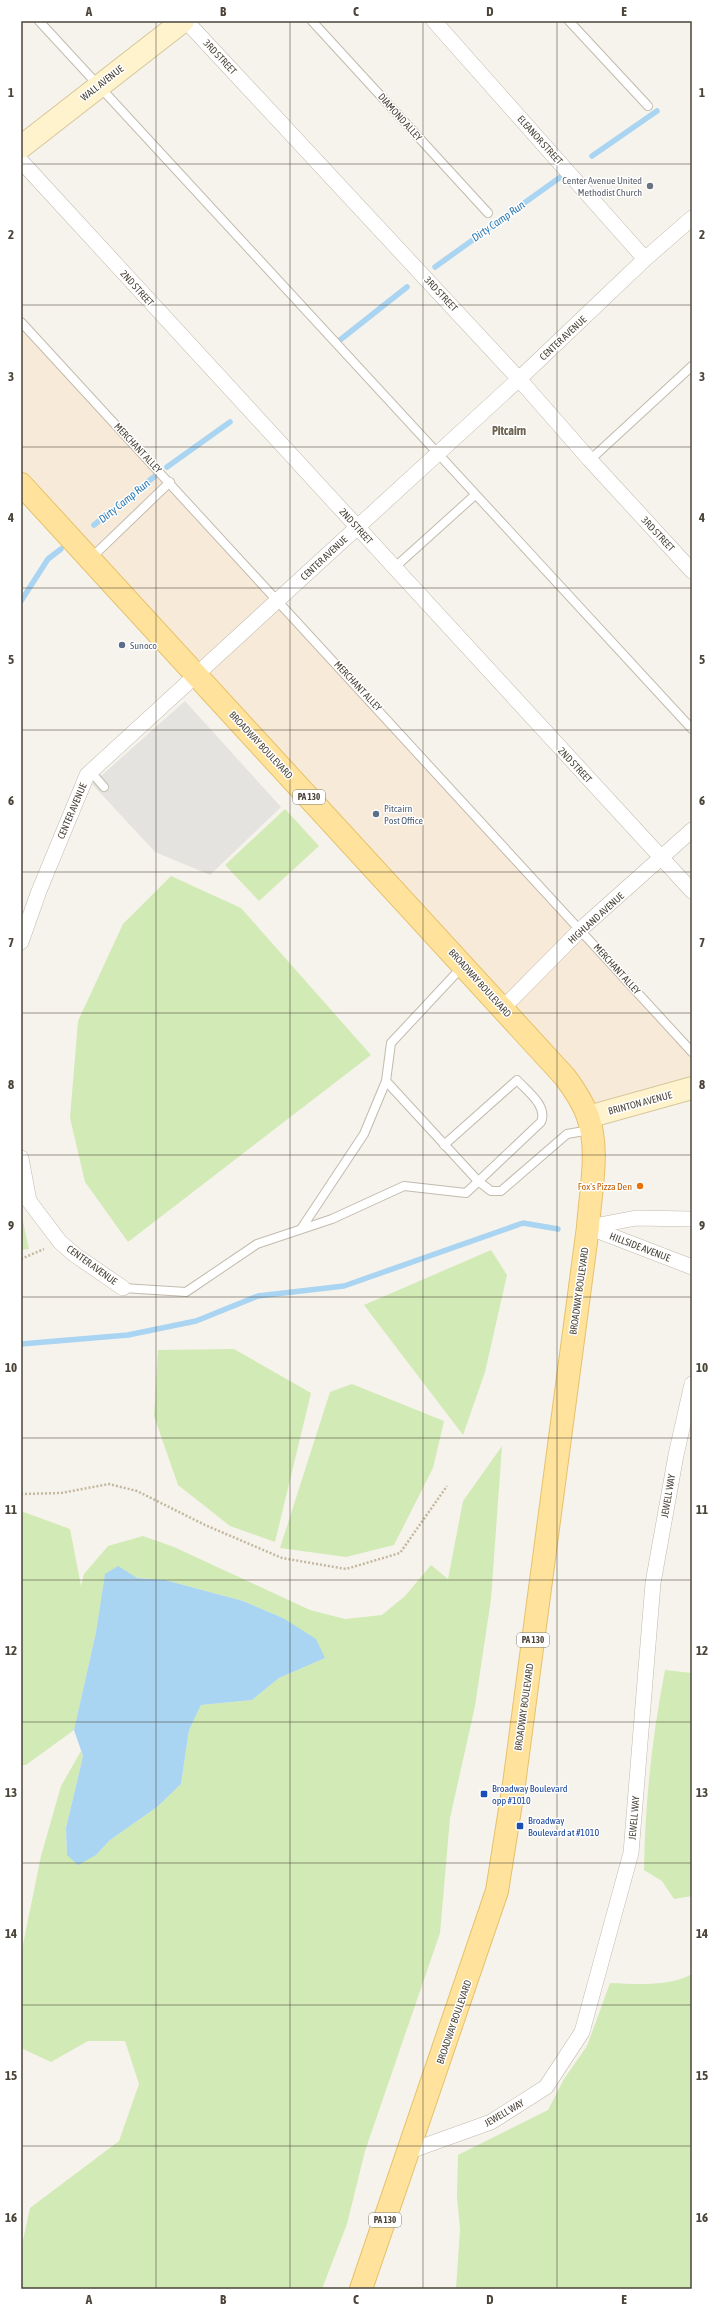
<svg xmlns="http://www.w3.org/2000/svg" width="713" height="2310" viewBox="0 0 713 2310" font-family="'Asap Condensed',sans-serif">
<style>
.commercial{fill:#f7ead8}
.green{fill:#d2eab5}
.parking{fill:#e5e3e0}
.water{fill:#a9d4f2}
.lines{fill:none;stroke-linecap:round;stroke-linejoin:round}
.stream{stroke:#a9d4f2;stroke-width:5.5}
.lane-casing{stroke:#c2bbae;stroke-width:10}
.street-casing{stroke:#c2bbae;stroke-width:16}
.secondary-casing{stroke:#d6c79b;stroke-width:24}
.primary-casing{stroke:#e6c16a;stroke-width:24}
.path{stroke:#c4b79f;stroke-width:2.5;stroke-dasharray:2 2;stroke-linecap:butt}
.lane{stroke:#fff;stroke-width:8}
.street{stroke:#fff;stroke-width:15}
.secondary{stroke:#fff3cd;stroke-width:22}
.primary{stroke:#ffe39c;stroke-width:22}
.grid{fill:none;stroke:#4b4439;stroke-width:1;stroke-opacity:0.55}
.worship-dot{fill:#6b7280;stroke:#fff;stroke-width:1.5}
.service-dot{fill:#5c6f8a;stroke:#fff;stroke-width:1.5}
.food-dot{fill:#e8710a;stroke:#fff;stroke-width:1.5}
.transit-dot{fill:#1a4fb4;stroke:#fff;stroke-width:1.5}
.labels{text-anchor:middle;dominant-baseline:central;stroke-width:3;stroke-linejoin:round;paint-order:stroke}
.shield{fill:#fff;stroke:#817c74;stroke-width:1}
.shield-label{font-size:9px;font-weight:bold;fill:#4b4439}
.street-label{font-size:10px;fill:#4b4439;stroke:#fff}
.worship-label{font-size:10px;fill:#5b616d;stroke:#fff;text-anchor:end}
.service-label{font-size:10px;fill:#4e5e75;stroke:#fff;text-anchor:start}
.food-label{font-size:10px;fill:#c56008;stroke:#fff;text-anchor:end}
.transit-label{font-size:10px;fill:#164399;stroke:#fff;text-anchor:start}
.water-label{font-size:11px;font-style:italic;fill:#2e7ab2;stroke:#fff}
.quarter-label{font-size:12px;font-weight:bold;fill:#6e6250;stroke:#fff}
.neatline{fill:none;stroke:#4b4439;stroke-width:1.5}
.grid-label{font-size:13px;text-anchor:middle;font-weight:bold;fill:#4b4439}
</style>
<rect width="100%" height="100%" fill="#f6f3ec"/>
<path class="commercial" d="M21,322L692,1052V1088L588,1117L21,484Z"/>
<g class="green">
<path d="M285,809L319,846L259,901L225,865Z"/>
<path d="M171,876L241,908L371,1055L128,1242L85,1182L70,1118L78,1021L123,924Z"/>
<path d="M21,1213L29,1249L21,1250Z"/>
<path d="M491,1250L507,1275L485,1372L463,1435L364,1305Z"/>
<path d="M234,1349L311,1393L275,1542L230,1526L178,1485L154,1416L158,1350Z"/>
<path d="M352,1384L444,1421L433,1468L394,1545L346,1557L280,1548L330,1392Z"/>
<path d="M502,1446L491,1599L475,1706L450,1818L440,1933L365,2151L347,2224L322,2289H21V2249L30,2208L119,2141L139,2084L125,2041H88L51,2062L21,2048V1954L41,1856L61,1786L81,1751L83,1756L66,1828L67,1855H96L110,1840L157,1807L181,1784L189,1730L201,1705L252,1700L279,1678L325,1658L283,1618L243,1601L165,1580L105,1575L96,1632L74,1730L26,1765H21V1511L70,1529L81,1586L84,1574L108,1546L143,1536L174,1547L310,1610L345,1619L382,1615L405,1596L431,1565L448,1579L463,1501Z"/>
<path d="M665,1670L692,1673V1896L674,1899L662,1881L644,1870C645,1802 652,1737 665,1670Z"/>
<path d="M692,1974V2289H456L460,2229L457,2197L458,2155L548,2110L564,2079L587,2046L610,1983C636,1984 669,1987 692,1974Z"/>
</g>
<path class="parking" d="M185,701L281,807L210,875L155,852L92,784Z"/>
<path class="water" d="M118,1566L137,1578L165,1580L243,1601L283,1618L316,1639L325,1658L279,1678L252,1700L201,1705L189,1730L181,1784L157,1807L110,1840L96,1855L78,1865L67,1855L66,1828L83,1756L74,1730L96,1632L105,1574Z"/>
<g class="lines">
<g class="stream">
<path d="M592,156L657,111"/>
<path d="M435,267L562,176"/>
<path d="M340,340L407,287"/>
<path d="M167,467L230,422"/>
<path d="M94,525L155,476"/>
<path d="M21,601L48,559L61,549"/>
<path d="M21,1344L128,1335L196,1321L258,1296L344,1286L523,1223L558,1229"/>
</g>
<defs>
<g id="lane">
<path d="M39,21L692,729"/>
<path d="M312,21L488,213"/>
<path d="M569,21L648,106"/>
<path d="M21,322L692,1052"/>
<path d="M590,460L692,366"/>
<path d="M90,559L170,482"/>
<path d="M394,568L475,495"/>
<path d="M91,772L104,787"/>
<path d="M462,967L391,1043L386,1081L478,1181L491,1191H501L567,1134L590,1130"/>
<path d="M301,1229L364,1134L386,1081"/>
<path d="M123,1288L186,1292L257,1244L332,1219L404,1186L466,1193L541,1122C548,1106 527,1091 517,1080L444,1145"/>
</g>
<g id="street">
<path d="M186,21L519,379L590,460L692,571"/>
<path d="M434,21L645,259"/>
<path d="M21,161L692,891"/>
<path d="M21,942L39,891L87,775L519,379L645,259L692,218"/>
<path d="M503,1008L581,929L692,830"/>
<path d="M21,1158L29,1201L60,1242L75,1255L123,1288"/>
<path d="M588,1227L692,1267"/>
<path d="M589,1227L636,1218L692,1219"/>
<path d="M410,2151L491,2122L546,2087L582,2032L631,1853L653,1583L676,1455L692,1384"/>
</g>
<g id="secondary">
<path d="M21,147L183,21"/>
<path d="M588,1117L692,1088"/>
</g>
<path id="primary" d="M21,484L565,1077C574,1089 583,1102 588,1117C600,1151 590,1193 588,1227L514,1784L497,1891L361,2289"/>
</defs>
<use href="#lane" class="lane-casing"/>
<use href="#street" class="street-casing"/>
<use href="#secondary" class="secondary-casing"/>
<use href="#primary" class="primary-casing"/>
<g class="path">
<path d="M21,1259L44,1249"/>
<path d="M21,1494L61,1493L109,1484L137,1491L205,1525L282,1558L346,1569L400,1553L447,1486"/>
</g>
<use href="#lane" class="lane"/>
<use href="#street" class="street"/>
<use href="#secondary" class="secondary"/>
<use href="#primary" class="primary"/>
</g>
<path class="grid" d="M156,21V2289M290,21V2289M423,21V2289M557,21V2289M21,164H692M21,305H692M21,447H692M21,588H692M21,730H692M21,872H692M21,1013H692M21,1155H692M21,1297H692M21,1438H692M21,1580H692M21,1722H692M21,1863H692M21,2005H692M21,2146H692"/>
<circle class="worship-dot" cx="650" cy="186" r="4"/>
<g class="service-dot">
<circle cx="122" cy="645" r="4"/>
<circle cx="376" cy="814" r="4"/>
</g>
<circle class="food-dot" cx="640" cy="1186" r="4"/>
<g class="transit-dot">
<rect x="480" y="1790" width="8" height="8" rx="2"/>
<rect x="516" y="1822" width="8" height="8" rx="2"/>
</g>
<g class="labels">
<g class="shield">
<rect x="293" y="790" width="32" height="14" rx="3"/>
<rect x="517" y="1633" width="32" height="14" rx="3"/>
<rect x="369" y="2213" width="32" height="14" rx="3"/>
</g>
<g class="shield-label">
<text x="309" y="797">PA 130</text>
<text x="533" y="1640">PA 130</text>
<text x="385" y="2220">PA 130</text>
</g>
<g class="street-label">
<text transform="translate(220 57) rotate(47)">3RD STREET</text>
<text transform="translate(102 83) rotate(-38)">WALL AVENUE</text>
<text transform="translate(400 117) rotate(48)">DIAMOND ALLEY</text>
<text transform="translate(540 140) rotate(48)">ELEANOR STREET</text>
<text transform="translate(137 288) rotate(48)">2ND STREET</text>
<text transform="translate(441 294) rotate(47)">3RD STREET</text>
<text transform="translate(563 338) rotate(-43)">CENTER AVENUE</text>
<text transform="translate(138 448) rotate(47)">MERCHANT ALLEY</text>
<text transform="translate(356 526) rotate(48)">2ND STREET</text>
<text transform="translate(658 534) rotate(47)">3RD STREET</text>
<text transform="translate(324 558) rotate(-43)">CENTER AVENUE</text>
<text transform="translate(358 686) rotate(47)">MERCHANT ALLEY</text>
<text transform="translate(261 745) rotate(47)">BROADWAY BOULEVARD</text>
<text transform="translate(575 765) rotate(47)">2ND STREET</text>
<text transform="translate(72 811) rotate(-67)">CENTER AVENUE</text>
<text transform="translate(596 918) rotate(-42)">HIGHLAND AVENUE</text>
<text transform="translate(617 969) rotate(48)">MERCHANT ALLEY</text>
<text transform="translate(480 983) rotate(48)">BROADWAY BOULEVARD</text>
<text transform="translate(640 1103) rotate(-15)">BRINTON AVENUE</text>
<text transform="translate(640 1247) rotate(21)">HILLSIDE AVENUE</text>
<text transform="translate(92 1265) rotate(36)">CENTER AVENUE</text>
<text transform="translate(579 1291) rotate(-82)">BROADWAY BOULEVARD</text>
<text transform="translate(668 1496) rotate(-80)">JEWELL WAY</text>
<text transform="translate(524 1707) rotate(-82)">BROADWAY BOULEVARD</text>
<text transform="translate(634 1818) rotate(-85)">JEWELL WAY</text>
<text transform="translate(454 2022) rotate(-71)">BROADWAY BOULEVARD</text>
<text transform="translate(504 2113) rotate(-30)">JEWELL WAY</text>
</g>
<g class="worship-label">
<text x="642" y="180">Center Avenue United<tspan x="642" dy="12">Methodist Church</tspan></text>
</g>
<g class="service-label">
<text x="130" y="645">Sunoco</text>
<text x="384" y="808">Pitcairn<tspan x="384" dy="12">Post Office</tspan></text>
</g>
<g class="food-label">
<text x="632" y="1186">Fox's Pizza Den</text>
</g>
<g class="transit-label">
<text x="492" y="1788">Broadway Boulevard<tspan x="492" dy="12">opp #1010</tspan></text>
<text x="528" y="1820">Broadway<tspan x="528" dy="12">Boulevard at #1010</tspan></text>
</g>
<g class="water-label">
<text transform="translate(498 221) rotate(-35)">Dirty Camp Run</text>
<text transform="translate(124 501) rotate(-39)">Dirty Camp Run</text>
</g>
<g class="quarter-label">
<text x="509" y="431">Pitcairn</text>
</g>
</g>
<rect width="713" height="2310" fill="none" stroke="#ffffff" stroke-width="44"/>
<rect x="22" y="22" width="669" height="2266" class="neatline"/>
<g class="grid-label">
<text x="89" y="16">A</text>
<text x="223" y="16">B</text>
<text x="356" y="16">C</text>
<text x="490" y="16">D</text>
<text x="624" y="16">E</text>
<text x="11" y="97">1</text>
<text x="702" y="97">1</text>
<text x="11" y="239">2</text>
<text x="702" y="239">2</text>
<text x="11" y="381">3</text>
<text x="702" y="381">3</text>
<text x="11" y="522">4</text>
<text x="702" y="522">4</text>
<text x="11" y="664">5</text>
<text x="702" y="664">5</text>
<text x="11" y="805">6</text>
<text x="702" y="805">6</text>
<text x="11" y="947">7</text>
<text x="702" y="947">7</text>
<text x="11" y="1089">8</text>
<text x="702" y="1089">8</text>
<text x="11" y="1230">9</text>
<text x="702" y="1230">9</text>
<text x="11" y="1372">10</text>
<text x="702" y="1372">10</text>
<text x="11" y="1514">11</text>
<text x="702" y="1514">11</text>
<text x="11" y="1655">12</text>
<text x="702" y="1655">12</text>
<text x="11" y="1797">13</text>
<text x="702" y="1797">13</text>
<text x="11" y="1938">14</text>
<text x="702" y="1938">14</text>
<text x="11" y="2080">15</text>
<text x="702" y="2080">15</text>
<text x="11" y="2222">16</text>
<text x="702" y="2222">16</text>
<text x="89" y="2304">A</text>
<text x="223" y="2304">B</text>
<text x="356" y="2304">C</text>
<text x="490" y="2304">D</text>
<text x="624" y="2304">E</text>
</g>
</svg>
